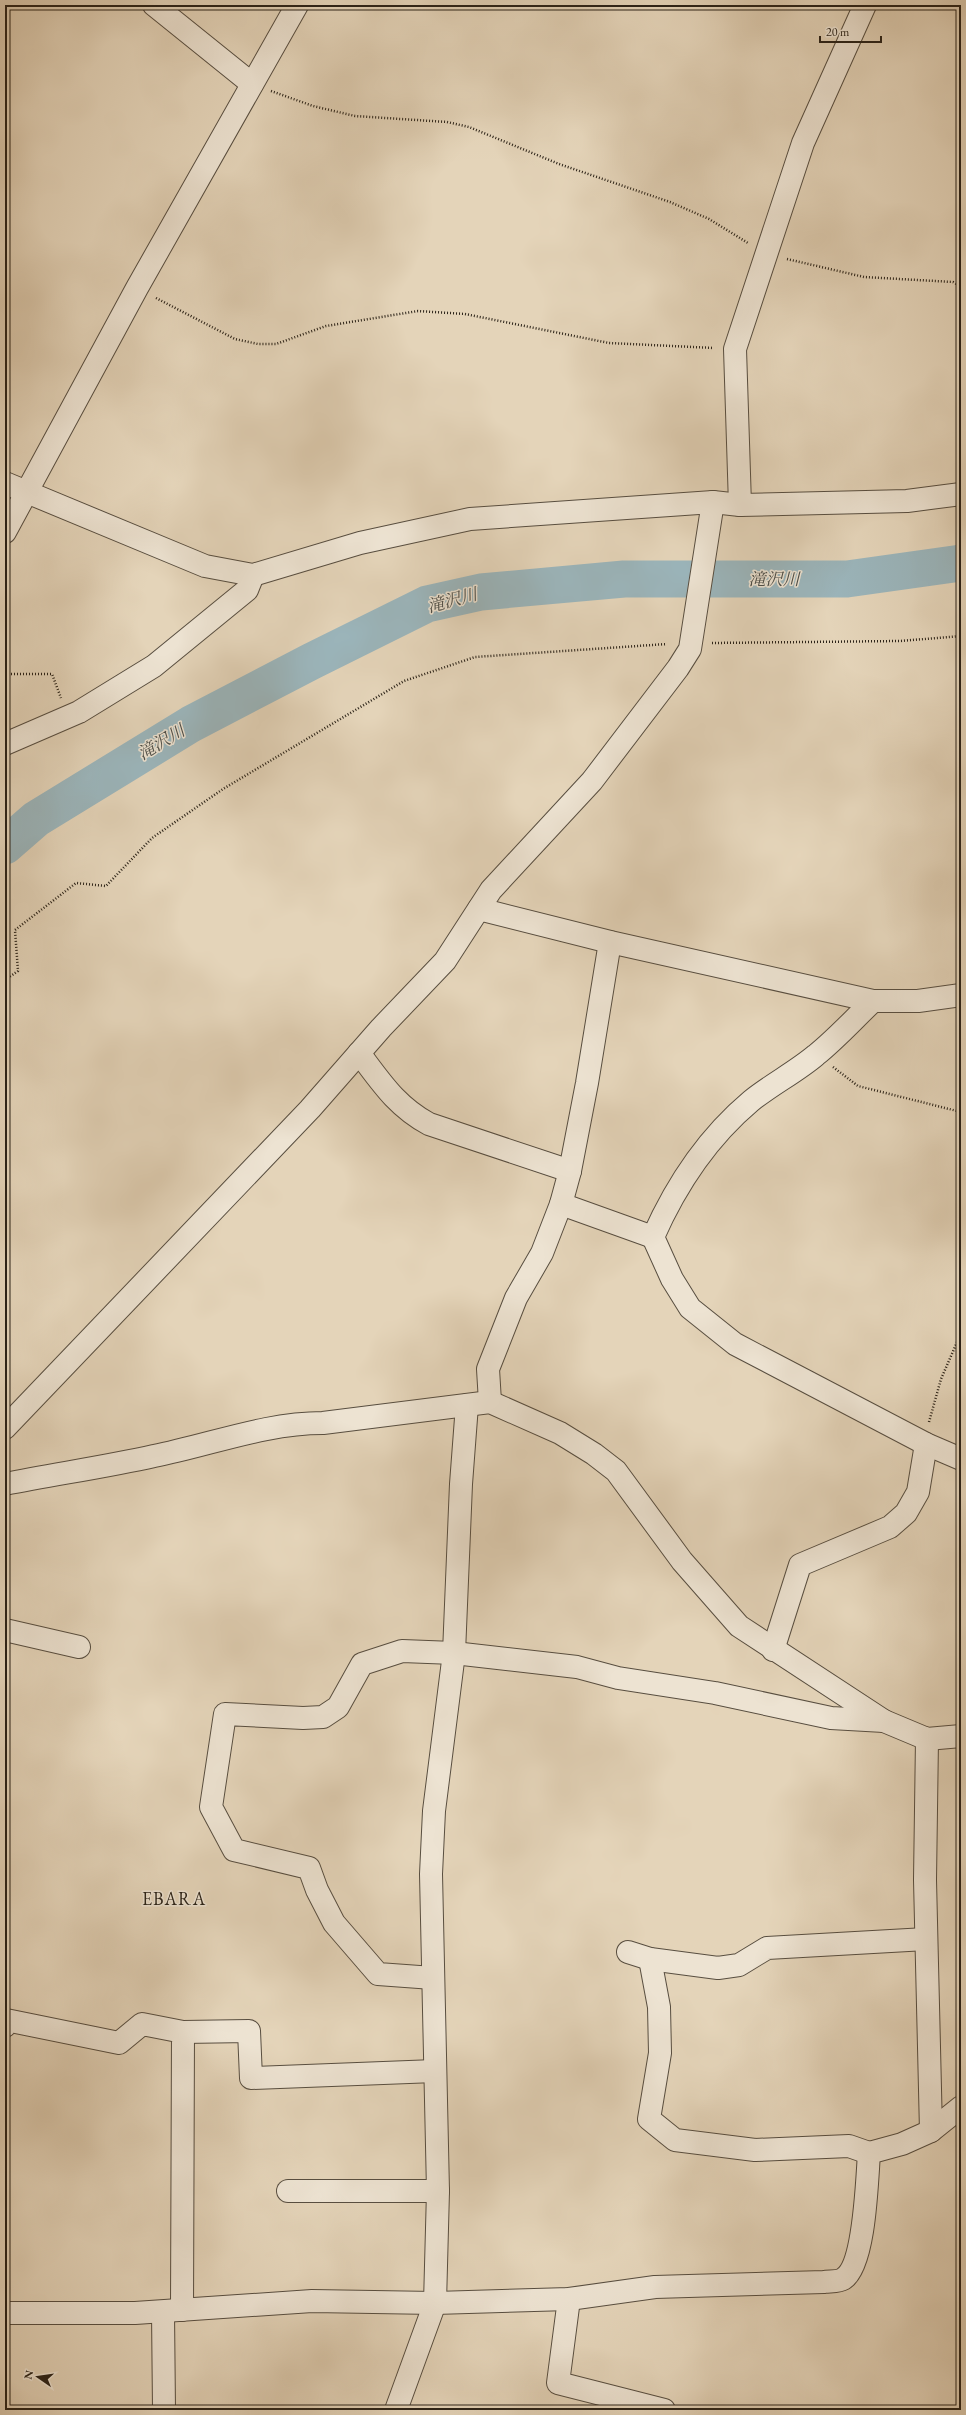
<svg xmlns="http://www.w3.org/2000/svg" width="966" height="2415" viewBox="0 0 966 2415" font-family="'EB Garamond','Noto Serif JP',serif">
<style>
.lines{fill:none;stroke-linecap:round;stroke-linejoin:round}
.river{stroke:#9bb5bb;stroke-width:37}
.minor-casing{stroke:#584e40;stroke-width:24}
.path{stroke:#2a2218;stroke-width:2.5;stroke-dasharray:1 2;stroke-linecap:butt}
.minor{stroke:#ede3d2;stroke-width:22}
.labels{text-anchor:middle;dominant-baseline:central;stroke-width:3;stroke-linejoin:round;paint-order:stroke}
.water-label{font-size:17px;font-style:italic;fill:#4c4e49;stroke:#ede3d2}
.quarter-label{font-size:18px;letter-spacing:1px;fill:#2a2218;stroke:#ede3d2}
</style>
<rect width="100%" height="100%" fill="#e4d4b9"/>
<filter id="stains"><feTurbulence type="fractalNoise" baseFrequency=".005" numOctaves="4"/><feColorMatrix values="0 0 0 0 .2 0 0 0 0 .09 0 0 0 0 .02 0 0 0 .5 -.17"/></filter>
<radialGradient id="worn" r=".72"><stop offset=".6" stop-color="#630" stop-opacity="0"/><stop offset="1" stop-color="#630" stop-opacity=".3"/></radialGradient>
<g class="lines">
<path class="river" d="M5,846L36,819L191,724L312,661L427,604L481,592L624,579H847L961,563"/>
<defs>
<g id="minor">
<path d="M154,5L252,84"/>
<path d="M5,483L205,566L253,575L360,543L470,519L713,502L740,505L907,501L961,494"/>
<path d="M740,505L735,349L803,143L865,5"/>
<path d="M5,532L137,288L297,5"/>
<path d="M5,744L79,712L154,666L247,590L253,575"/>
<path d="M479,909L610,942L873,1001H918L961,995"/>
<path d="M873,1001C854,1019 836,1039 816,1055C796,1072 772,1084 751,1101C707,1138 676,1185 653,1237L672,1279L690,1308L735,1344L926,1444L961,1459"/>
<path d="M359,1053C381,1082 396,1106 429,1124L570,1171"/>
<path d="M561,1204L653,1237"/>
<path d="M490,1402L488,1369L516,1298L542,1253L561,1204L570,1171L587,1083L610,942"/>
<path d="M5,1428L310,1109L381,1028L445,961L491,890L592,781L678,668L690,649L713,502"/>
<path d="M5,1484C55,1474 105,1467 154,1456C210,1445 265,1423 323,1423L490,1402L560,1433L594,1454L616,1471L682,1561L739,1626L884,1721L927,1739L961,1736"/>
<path d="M5,1630L79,1647"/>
<path d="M773,1650L800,1565L890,1527L906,1513L918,1492L926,1444"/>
<path d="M927,1739L925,1880L931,2131"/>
<path d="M628,1952L650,1959L718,1968L739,1965L767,1948L926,1939"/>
<path d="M650,1959L659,2007L660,2053L649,2119L675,2140L755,2150L849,2146L869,2153"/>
<path d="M433,1978L378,1974L334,1923L317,1890L309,1868L234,1850L211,1807L225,1714L303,1718L323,1717L338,1707L362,1664L402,1651L454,1653L577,1667L618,1678L715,1693L831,1718L884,1721"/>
<path d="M5,2026L6,2020L119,2043L142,2024L183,2032L182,2310"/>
<path d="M183,2032L249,2031L251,2078L435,2071"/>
<path d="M288,2191H438"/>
<path d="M569,2299L558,2383L664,2410"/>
<path d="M163,2312L164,2410"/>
<path d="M5,2313H135L312,2301L435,2303L569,2299L655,2287L824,2282C829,2281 838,2282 843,2279C865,2266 867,2179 869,2153L902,2144L931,2131L961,2107"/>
<path d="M396,2410L435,2303L438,2191L431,1874L434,1811L454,1653L461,1484L467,1405"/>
</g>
</defs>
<use href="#minor" class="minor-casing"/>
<g class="path">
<path d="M271,91L313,106L355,116L447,122L469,127L559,164L670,202L709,219L748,243"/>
<path d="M787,259L864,277L953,282L961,287"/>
<path d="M156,298L235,339L258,344H276L326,326L418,311L465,314L609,343L714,348"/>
<path d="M712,643L900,641L961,636"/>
<path d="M5,674H52L61,698"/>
<path d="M5,980L18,971L15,930L76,883L106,886L152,838L223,789L404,681L475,657L667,644"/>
<path d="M833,1067L858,1086L961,1112"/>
<path d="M929,1422L941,1379L961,1333"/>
</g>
<use href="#minor" class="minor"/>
</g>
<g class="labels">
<g class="water-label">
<text x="774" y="579">滝沢川</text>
<text transform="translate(452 600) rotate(-15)">滝沢川</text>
<text transform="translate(161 742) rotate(-31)">滝沢川</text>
</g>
<g class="quarter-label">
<text x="174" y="1898">EBARA</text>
</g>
</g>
<rect width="966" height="2415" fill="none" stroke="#e4d4b9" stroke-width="20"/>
<rect x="6" y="6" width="954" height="2403" fill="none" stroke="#2a2218" stroke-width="2"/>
<rect x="10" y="10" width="946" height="2395" fill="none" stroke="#2a2218"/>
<g transform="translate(38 2377) rotate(283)" stroke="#ede3d2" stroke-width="3" paint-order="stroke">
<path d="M0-3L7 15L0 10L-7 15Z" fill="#2a2218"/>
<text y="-6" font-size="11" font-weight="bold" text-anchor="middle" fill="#2a2218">N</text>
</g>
<path d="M820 36v6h61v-6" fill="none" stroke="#2a2218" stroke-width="2"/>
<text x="826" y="36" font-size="12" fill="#2a2218" stroke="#ede3d2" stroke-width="3" paint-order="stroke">20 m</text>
<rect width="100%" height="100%" filter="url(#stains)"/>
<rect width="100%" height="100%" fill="url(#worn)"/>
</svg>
